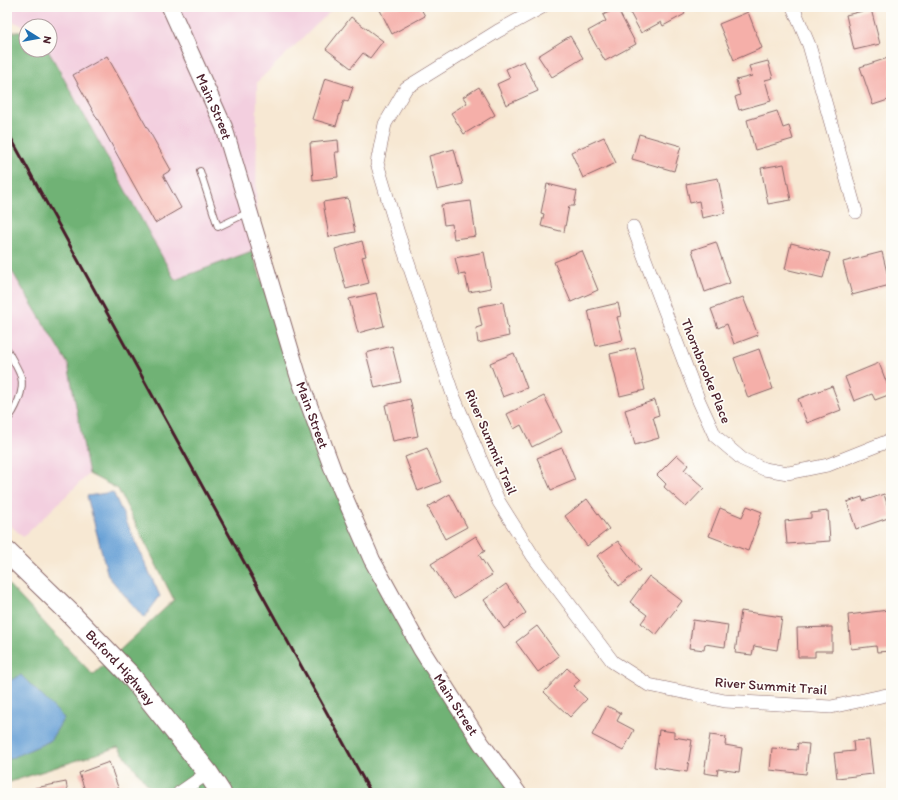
<svg xmlns="http://www.w3.org/2000/svg" width="898" height="800" viewBox="0 0 898 800" font-family="Itim,sans-serif">
<style>
.built{fill:#f3cfdf}
.forest{fill:#70b274;stroke:#5d6850}
.water{fill:#659fd5;stroke:#585f80}
.building{fill:#f5afa9}
.lines{fill:none;stroke-linecap:round;stroke-linejoin:round}
.service-casing{stroke:#876566;stroke-width:8}
.minor-casing{stroke:#876566;stroke-width:14}
.tertiary-casing{stroke:#876566;stroke-width:18}
.primary-casing{stroke:#876566;stroke-width:22}
.service{stroke:#fff;stroke-width:6}
.minor{stroke:#fff;stroke-width:13}
.tertiary{stroke:#fff;stroke-width:16}
.primary{stroke:#fff;stroke-width:20}
.rail{stroke:#4a1f2b;stroke-width:3}
.labels{text-anchor:middle;dominant-baseline:central;stroke-width:3.5;stroke-linejoin:round;paint-order:stroke}
.street-label{font-size:14px;fill:#4a1f2b;stroke:#fdfcf7}
</style>
<rect width="100%" height="100%" fill="#fdfcf7"/>
<filter id="ink" filterUnits="userSpaceOnUse"><feTurbulence type="fractalNoise" baseFrequency=".025" numOctaves="2"/><feDisplacementMap in="SourceGraphic" scale="8" xChannelSelector="R" yChannelSelector="G"/><feConvolveMatrix kernelMatrix="1 2 1 2 8 2 1 2 1" color-interpolation-filters="sRGB"/></filter>
<filter id="wash" filterUnits="userSpaceOnUse"><feTurbulence type="fractalNoise" baseFrequency=".012" numOctaves="4" result="noise"/><feDisplacementMap in="SourceGraphic" scale="16" xChannelSelector="R" yChannelSelector="G"/><feGaussianBlur stdDeviation="0.9" result="paint"/><feColorMatrix in="noise" values="0 0 0 0 0 0 0 0 0 0 0 0 0 0 0 0 0 1.4 0 .05"/><feComposite in="paint" operator="in"/></filter>
<g filter="url(#wash)">
<rect width="100%" height="100%" fill="#f7e8d3"/>
<g class="built">
<path d="M7,7H335L257,82L256,237L252,251L175,280L48,50H50V26L26,27L7,19Z"/>
<path d="M7,263L68,364L89,474L23,537L7,522Z"/>
</g>
<path class="forest" d="M7,32H26V50H48L175,280L252,251L298,390L383,594L519,793H154L118,747L7,783V583L93,675L174,600L118,489L89,474L68,364L7,263Z"/>
<g class="water">
<path d="M113,492L160,596L144,618L108,576L87,496Z"/>
<path d="M21,675L64,718L50,741L7,760V682Z"/>
</g>
<g id="blocks">
<g class="building">
<path d="M386,7H420L425,16L392,34L380,10Z"/>
<path d="M627,7H681L685,14L663,26L661,22L641,33Z"/>
<path d="M617,8L636,44L605,61L588,31L606,21L603,15Z"/>
<path d="M871,9L880,44L854,50L846,15Z"/>
<path d="M748,12L762,48L734,60L719,24Z"/>
<path d="M351,17L383,41L370,58L363,53L351,68L326,49Z"/>
<path d="M570,36L583,58L552,77L538,56Z"/>
<path d="M107,56L171,170L163,175L181,208L155,223L73,75Z"/>
<path d="M891,57V99L873,105L860,67Z"/>
<path d="M524,61L538,91L506,105L497,84L510,78L506,69Z"/>
<path d="M768,61L773,78L765,80L771,101L739,110L735,97L740,95L736,80L752,76L749,66Z"/>
<path d="M325,78L353,87L348,102L344,100L336,126L312,119Z"/>
<path d="M479,87L495,115L464,134L451,113L467,103L463,97Z"/>
<path d="M777,111L783,128L789,126L793,139L755,150L747,120Z"/>
<path d="M639,134L681,146L674,171L632,159Z"/>
<path d="M604,137L616,163L583,178L571,152Z"/>
<path d="M338,140L339,152H335L338,177L313,180L310,143Z"/>
<path d="M454,149L463,184L437,190L429,156Z"/>
<path d="M784,164L791,200L768,204L761,168Z"/>
<path d="M718,178L725,213L702,218L699,201L690,203L686,184Z"/>
<path d="M547,184L577,191L574,206H569L564,232L541,226L544,214L541,213Z"/>
<path d="M348,198L355,232L329,237L323,202Z"/>
<path d="M471,201L476,236L454,239L452,224L444,225L441,205Z"/>
<path d="M362,241L366,256L362,257L369,283L346,289L335,249Z"/>
<path d="M716,242L730,283L705,292L692,250Z"/>
<path d="M791,243L830,253L823,278L785,269Z"/>
<path d="M582,251L598,290L571,302L554,262Z"/>
<path d="M484,252L491,288L469,292L465,274L459,275L455,258Z"/>
<path d="M882,252L890,285L852,295L843,262Z"/>
<path d="M376,293L384,326L358,333L349,299Z"/>
<path d="M743,297L758,335L734,344L727,324L718,328L711,309Z"/>
<path d="M503,302L509,336L478,343L476,328L482,326L478,307Z"/>
<path d="M618,303L621,316L617,317L623,340L596,346L588,310Z"/>
<path d="M392,346L401,382L375,388L366,353Z"/>
<path d="M635,348L645,390L620,396L610,354Z"/>
<path d="M759,349L773,389L748,398L734,358Z"/>
<path d="M514,353L527,388L503,397L490,363Z"/>
<path d="M879,363L891,394L875,400L872,394L854,401L845,377Z"/>
<path d="M832,386L841,410L807,423L798,399Z"/>
<path d="M544,396L562,432L532,447L521,425L514,429L507,414Z"/>
<path d="M410,399L418,436L393,441L385,405Z"/>
<path d="M655,400L659,415L653,417L659,438L635,445L625,410Z"/>
<path d="M427,448L441,482L418,491L405,457Z"/>
<path d="M562,448L575,480L551,490L537,458Z"/>
<path d="M677,455L688,465L684,470L704,488L686,507L664,487L666,484L657,475Z"/>
<path d="M450,494L467,527L445,539L428,507Z"/>
<path d="M884,494L891,517L856,529L847,502L862,497L863,501Z"/>
<path d="M587,499L609,529L587,546L565,516Z"/>
<path d="M747,506L762,512L748,551L709,536L720,508L742,517Z"/>
<path d="M828,511L830,541L787,544L785,521L811,518V513Z"/>
<path d="M476,536L485,551L479,555L492,575L454,599L431,564Z"/>
<path d="M618,541L640,570L619,586L597,556Z"/>
<path d="M649,576L682,601L656,635L641,623L647,615L630,602Z"/>
<path d="M506,584L526,613L504,629L484,600Z"/>
<path d="M888,610L891,651L877,652L876,646L851,649L848,615Z"/>
<path d="M741,611L782,617L777,650L754,646L752,655L735,653Z"/>
<path d="M693,620L728,625L725,647L705,644L704,650L689,648Z"/>
<path d="M537,626L559,656L538,672L516,642Z"/>
<path d="M832,627V651H815V657H798L797,628Z"/>
<path d="M567,668L580,680L573,686L587,699L570,717L544,692Z"/>
<path d="M607,706L621,713L617,721L634,730L623,751L592,735Z"/>
<path d="M659,730L674,732V737L692,740L687,772L654,767Z"/>
<path d="M710,735L726,737L725,745L742,748L739,772L718,769L717,775L704,773Z"/>
<path d="M869,740L873,774L837,778L834,753L854,751L853,741Z"/>
<path d="M798,743L809,744L806,774L770,770L772,748L797,750Z"/>
<path d="M109,762L120,793H86L79,773Z"/>
<path d="M66,782L68,793H36L35,788Z"/>
</g>
</g>
</g>
<g filter="url(#ink)">
<use href="#blocks" fill-opacity="0" stroke="#876566" stroke-width="1"/>
<g class="lines">
<defs>
<g id="service">
<path d="M200,171L218,227L249,212"/>
<path d="M7,349C11,358 18,368 21,377C25,390 15,411 7,420"/>
</g>
<g id="minor">
<path d="M542,7L498,31L406,88L385,124L377,163L398,233L453,395L499,502L533,556L613,662L649,685L725,701L831,707L891,694"/>
<path d="M793,7L809,45L856,212"/>
<path d="M633,227L699,401L715,436L742,459L764,469L788,473L828,465L891,440"/>
<path d="M179,793L208,773"/>
</g>
<g id="tertiary">
<path id="s1" d="M170,7L224,127L298,375L334,473L372,560L421,649L481,743L518,793"/>
</g>
<g id="primary">
<path id="s2" d="M7,552L69,612L130,675L208,773L221,793"/>
</g>
</defs>
<use href="#service" class="service-casing"/>
<use href="#minor" class="minor-casing"/>
<use href="#tertiary" class="tertiary-casing"/>
<use href="#primary" class="primary-casing"/>
<use href="#service" class="service"/>
<use href="#minor" class="minor"/>
<use href="#tertiary" class="tertiary"/>
<use href="#primary" class="primary"/>
<path class="rail" d="M7,131L371,793"/>
</g>
</g>
<g class="labels">
<g class="street-label">
<text stroke="none"><textPath href="#s1" startOffset="109">Main Street</textPath></text>
<text transform="translate(706 371) rotate(68)">Thornbrooke Place</text>
<text stroke="none"><textPath href="#s1" startOffset="433">Main Street</textPath></text>
<text transform="translate(491 442) rotate(67)">River Summit Trail</text>
<text stroke="none"><textPath href="#s2" startOffset="162">Buford Highway</textPath></text>
<text transform="translate(771 686) rotate(4)">River Summit Trail</text>
<text stroke="none"><textPath href="#s1" startOffset="757">Main Street</textPath></text>
</g>
</g>
<rect width="898" height="800" fill="none" stroke="#fdfcf7" stroke-width="24"/>
<g transform="translate(38 38) rotate(101)"><circle r="19" fill="#fdfcf7" stroke="#b5a4a5"/>
<path d="M0-3L7 15L0 10L-7 15Z" fill="#1f6fb2"/>
<text y="-6" font-size="11" font-weight="bold" text-anchor="middle" fill="#4a1f2b">N</text>
</g>
</svg>
